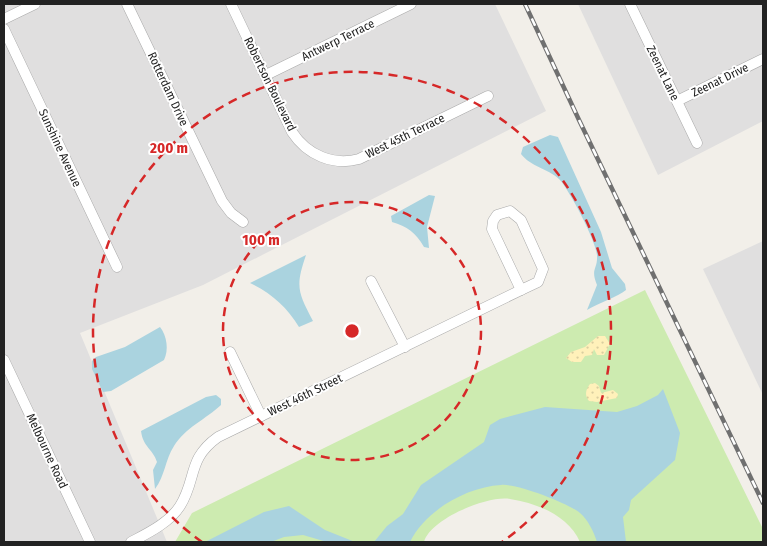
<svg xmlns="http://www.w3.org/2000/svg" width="767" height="546" viewBox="0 0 767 546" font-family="'Fira Sans Condensed',sans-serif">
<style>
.residential{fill:#e0dfdf}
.grass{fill:#cdebb0}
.sand{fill:url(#sand-dots)}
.water{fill:#aad3df}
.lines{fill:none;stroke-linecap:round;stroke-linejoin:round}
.minor-casing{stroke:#a9a9a9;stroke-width:11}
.minor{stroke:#fff;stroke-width:10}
.rail-casing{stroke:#707070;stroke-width:4.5}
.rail{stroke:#fff;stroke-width:2.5;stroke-dasharray:8;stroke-linecap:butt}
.ring{fill:none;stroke:#d62828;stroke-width:2.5;stroke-dasharray:9 6}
.labels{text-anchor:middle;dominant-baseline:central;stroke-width:4;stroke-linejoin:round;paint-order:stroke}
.street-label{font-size:12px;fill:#222;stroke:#fff}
.centre{fill:#d62828;stroke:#fff;stroke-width:2.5}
.ring-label{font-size:15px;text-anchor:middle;font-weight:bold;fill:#d62828;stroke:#fff;stroke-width:4;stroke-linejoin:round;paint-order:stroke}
</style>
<defs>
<pattern id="sand-dots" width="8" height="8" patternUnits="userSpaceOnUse" patternTransform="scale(1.25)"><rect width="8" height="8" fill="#fff1ba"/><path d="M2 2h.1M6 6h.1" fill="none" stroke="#dacea0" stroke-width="1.8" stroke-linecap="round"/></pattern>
</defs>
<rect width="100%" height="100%" fill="#f2efe9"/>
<g class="residential">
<path d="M4,4H495L546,111L203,285L80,333L167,542H4Z"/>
<path d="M578,4H763V121L658,175Z"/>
<path d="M763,241V395L703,269Z"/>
</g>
<path class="grass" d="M645,290L763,529V542H580C569,516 537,503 510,499C488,495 430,519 424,542H175L192,513Z"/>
<g class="sand">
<path d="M598,336H605L610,344L604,355H597L594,349L592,355L585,356L581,362H572L566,358L571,352L585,347Z"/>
<path d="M595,383L599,386L601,393L613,390L618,394L617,398L597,402L589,401C584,395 586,389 590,384Z"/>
</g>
<g class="water">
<path d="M550,135L558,137L601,232L612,268L625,284L626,290C618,297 598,303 587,310L597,285C590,268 598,270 597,255C596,241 569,189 559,179C547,168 531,167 521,154L523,147Z"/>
<path d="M429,195L435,196L427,227L429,248L424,247C416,233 407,226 392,222L391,216Z"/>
<path d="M306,255C295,287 298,292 313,321L299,327C287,307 271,293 250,283Z"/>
<path d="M160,327C167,336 169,350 164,360L111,391L103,392L92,369V361L96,357L125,347Z"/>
<path d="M663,389L680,433L675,460L631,500L629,510L623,517L626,542H597C594,532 588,520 580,513C568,503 516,483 501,485C466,487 425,511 410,542H374L387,526L403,514L421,485L484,442L490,425L500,419L545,407L617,412L637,406L658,395Z"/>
<path d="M216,395L221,399V405C206,419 185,428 174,446C165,460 165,476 155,489L153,470L157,462C153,449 143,447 141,431L206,397Z"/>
<path d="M289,506L325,530L355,542H327L303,535L284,537L271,542H205L264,512Z"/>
</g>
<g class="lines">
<defs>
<g id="minor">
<path d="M127,4L222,201L231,213L243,222"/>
<path d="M231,4L292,132C307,155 333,166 359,159L488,96"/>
<path d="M630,4L697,143"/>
<path d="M4,19L35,4"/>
<path d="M4,29L117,267"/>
<path d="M266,75L411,4"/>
<path d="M677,101L763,59"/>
<path d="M510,211L521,220L543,269L538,282L521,290L492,229L493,221L497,215Z"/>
<path d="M371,281L405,347"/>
<path d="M230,352L261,416"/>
<path d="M4,360L90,542"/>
<path d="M131,542C148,533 169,523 180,506C197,479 187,459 218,437L521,290"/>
</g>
</defs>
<use href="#minor" class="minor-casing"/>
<use href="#minor" class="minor"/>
<defs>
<path id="rail" d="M525,4L579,120L763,503"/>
</defs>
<use href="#rail" class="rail-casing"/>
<use href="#rail" class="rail"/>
</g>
<g class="ring">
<circle cx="352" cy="331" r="129"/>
<path d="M202 542A259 259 0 1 1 502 542"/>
</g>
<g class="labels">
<g class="street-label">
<text transform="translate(338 40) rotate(-26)">Antwerp Terrace</text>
<text transform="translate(663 73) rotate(64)">Zeenat Lane</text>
<text transform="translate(720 80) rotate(-26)">Zeenat Drive</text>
<text transform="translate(270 84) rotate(64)">Robertson Boulevard</text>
<text transform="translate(168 89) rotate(65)">Rotterdam Drive</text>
<text transform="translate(405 136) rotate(-26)">West 45th Terrace</text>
<text transform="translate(60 148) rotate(65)">Sunshine Avenue</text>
<text transform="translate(305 395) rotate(-26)">West 46th Street</text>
<text transform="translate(47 451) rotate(65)">Melbourne Road</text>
</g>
</g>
<circle cx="352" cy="331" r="8" class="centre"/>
<g class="ring-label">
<text x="169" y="153">200 m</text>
<text x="261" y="245">100 m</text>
</g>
<rect width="767" height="546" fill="none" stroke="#222222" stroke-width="10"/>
</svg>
